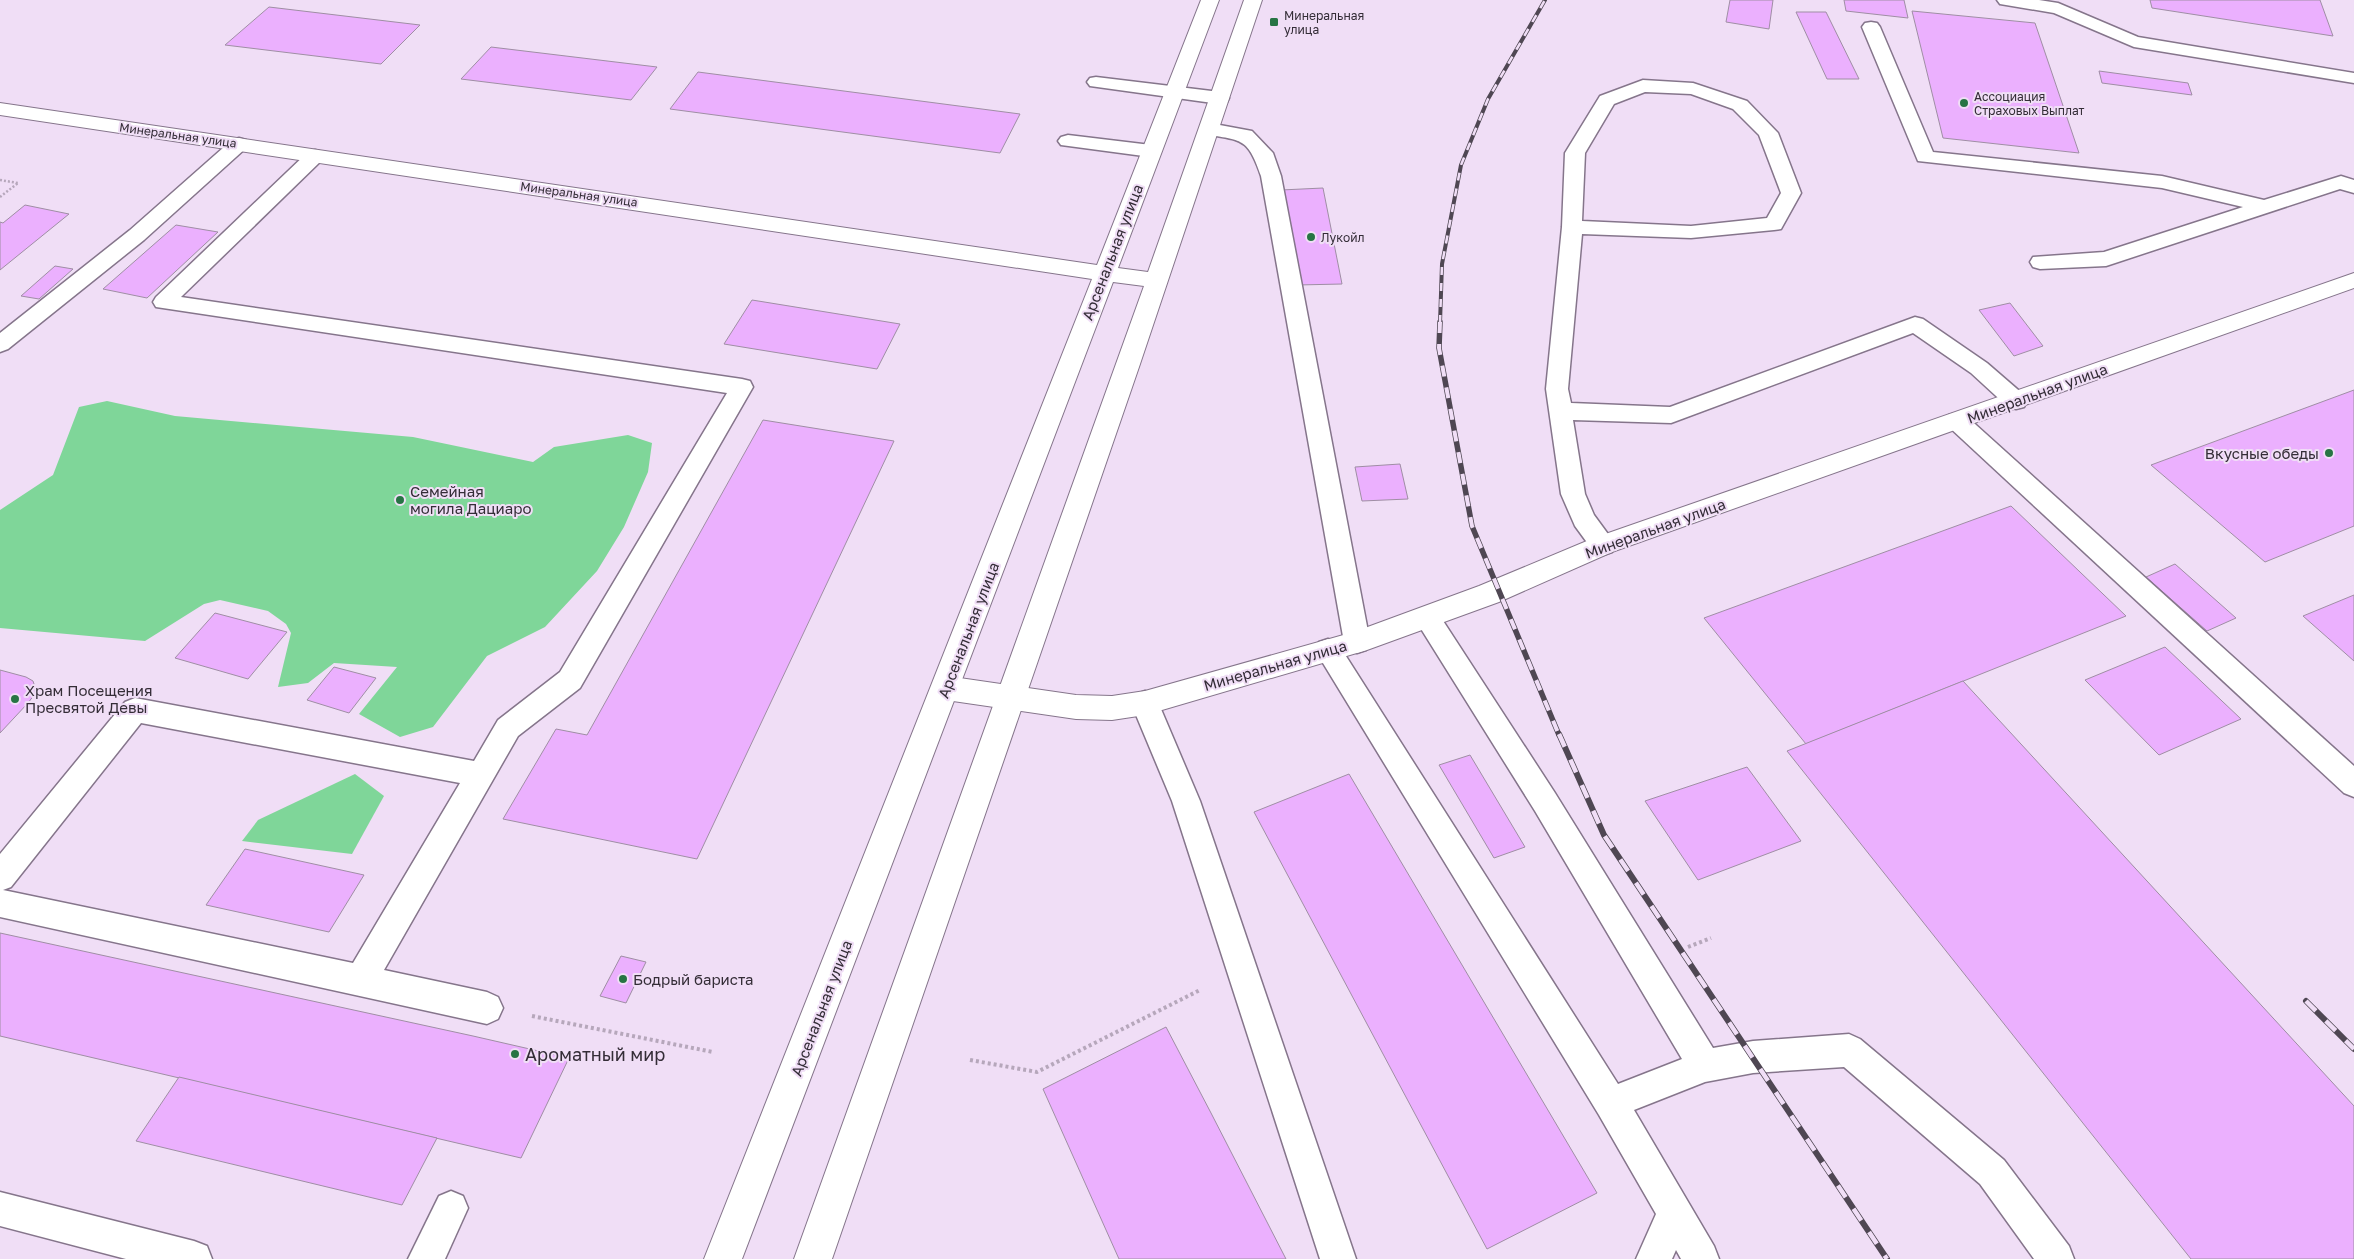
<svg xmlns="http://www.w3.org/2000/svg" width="2354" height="1259" viewBox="0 0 2354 1259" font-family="'Golos Text',sans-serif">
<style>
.green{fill:#7fd699}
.building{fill:#ebb0fe;stroke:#9f8ea4}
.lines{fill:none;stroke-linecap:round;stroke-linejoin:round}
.lane-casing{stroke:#85758b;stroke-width:3}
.street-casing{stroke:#85758b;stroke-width:2}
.secondary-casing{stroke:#85758b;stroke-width:2}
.path-far1{stroke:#b6a7bb;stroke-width:2.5;stroke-dasharray:2 2;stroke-linecap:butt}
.path{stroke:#b6a7bb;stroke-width:4;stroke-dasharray:3 3;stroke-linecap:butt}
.lane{fill:#fff;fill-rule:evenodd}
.street{fill:#fff;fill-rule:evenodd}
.secondary{fill:#fff;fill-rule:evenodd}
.rail-far2-casing{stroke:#4f4753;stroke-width:4}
.rail-far1-casing{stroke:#4f4753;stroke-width:5.5}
.rail-casing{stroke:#4f4753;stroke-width:6}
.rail-far2{stroke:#f0def6;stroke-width:2.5;stroke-dasharray:8;stroke-linecap:butt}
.rail-far1{stroke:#f0def6;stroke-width:4;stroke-dasharray:11;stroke-linecap:butt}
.rail{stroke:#f0def6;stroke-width:4.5;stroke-dasharray:14;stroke-linecap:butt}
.poi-dot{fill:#277444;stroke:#f0def6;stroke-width:2}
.labels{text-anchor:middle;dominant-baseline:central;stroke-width:4;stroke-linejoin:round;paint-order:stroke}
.far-poi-label{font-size:12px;fill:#342d37;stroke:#f0def6;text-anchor:start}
.far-street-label{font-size:12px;fill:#342d37;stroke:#f0def6}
.street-label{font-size:15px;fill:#342d37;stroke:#f0def6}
.poi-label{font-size:15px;fill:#342d37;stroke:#f0def6;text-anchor:start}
.near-poi-label{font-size:18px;fill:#342d37;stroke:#f0def6;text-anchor:start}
</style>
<rect width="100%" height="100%" fill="#f0def6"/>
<g class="green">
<path d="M107,401L175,416L413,437L533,462L554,447L628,435L652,443L648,472L624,527L597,571L545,627L487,656L433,727L400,737L359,714L397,667L334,663L308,683L278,687L291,633L286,624L268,611L220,600L204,604L145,641L0,628V510L53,475L79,407Z"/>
<path d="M355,774L384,796L352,854L242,841L258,820Z"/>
</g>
<g class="building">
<path d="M1730,0H1773L1769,29L1726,22Z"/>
<path d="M1844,0H1904L1908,18L1846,11Z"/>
<path d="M2150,0H2320L2333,36L2152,8Z"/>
<path d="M269,7L420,25L381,64L225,45Z"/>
<path d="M1912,11L2035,23L2079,153L1943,138Z"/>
<path d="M1796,12H1826L1859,79H1827Z"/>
<path d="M491,47L657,67L631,100L461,79Z"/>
<path d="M2099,71L2188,83L2192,95L2102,83Z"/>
<path d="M698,72L1020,114L1000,153L670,109Z"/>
<path d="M1323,188L1342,284L1297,285L1281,190Z"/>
<path d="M25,205L69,214L0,270V222L3,223Z"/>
<path d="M176,225L218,232L147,298L103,289Z"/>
<path d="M55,266L73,269L39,299L21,296Z"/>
<path d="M752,300L900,324L877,369L724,344Z"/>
<path d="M2010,303L2043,346L2014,356L1979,310Z"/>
<path d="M2354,390V526L2265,562L2151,465Z"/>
<path d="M763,420L894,441L697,859L503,819L556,729L587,735Z"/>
<path d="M1400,464L1408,499L1362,501L1355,467Z"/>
<path d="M2011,506L2126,616L1806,744L1704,618Z"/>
<path d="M2175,564L2236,618L2207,631L2146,577Z"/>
<path d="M2354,595V661L2303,616Z"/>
<path d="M215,613L287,632L248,679L175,658Z"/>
<path d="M2165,647L2241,719L2159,755L2085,680Z"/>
<path d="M334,667L376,678L349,713L307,700Z"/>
<path d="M0,670L26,677L33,681L35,687L34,695L28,703L0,733Z"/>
<path d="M1963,681L2354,1106V1259H2191L1787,751Z"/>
<path d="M1470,755L1525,847L1494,858L1439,765Z"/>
<path d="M1747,767L1801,841L1698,880L1645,801Z"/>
<path d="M1349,774L1597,1193L1487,1249L1254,812Z"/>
<path d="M245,849L364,875L329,932L206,905Z"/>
<path d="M0,933L473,1036L569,1058L521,1158L0,1036Z"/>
<path d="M621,956L646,962L626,1003L600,996Z"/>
<path d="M1166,1027L1211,1113L1286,1259H1119L1043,1089Z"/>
<path d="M179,1077L437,1138L402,1205L136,1141Z"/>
</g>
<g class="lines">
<defs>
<g id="lane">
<path d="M1997,0H2039L2058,3L2138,37L2354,73V83L2134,47L2054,13L2000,4Z"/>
<path d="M1871,22L1877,23L1880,27L1933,152L2162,176L2264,200L2341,176L2354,180V193L2340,189L2106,266L2040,269L2033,267L2030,262L2033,257L2104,252L2243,207L2162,188L1918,161L1862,27L1865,23Z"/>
<path d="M1096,77L1220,92L1227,94L1229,98L1227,102L1220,104L1090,86L1087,82L1090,78Z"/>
<path d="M1643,80L1693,83L1747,101L1778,133L1801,193L1781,229L1774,230L1691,238L1582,234L1568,389L1571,403L1670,407L1915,317L1923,319L1987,363L2024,395L2027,401L2024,407L2016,409L2008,407L1971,373L1913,333L1671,423L1573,420L1585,494L1594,515L1616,545L1612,552L1603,555L1594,552L1575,526L1561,494L1546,389L1562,227L1565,153L1600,96ZM1645,92L1691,94L1733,109L1759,135L1781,193L1767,218L1691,226L1582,221L1585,153L1614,104Z"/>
<path d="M1209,123L1252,131L1273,153L1281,176L1370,642L1366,650L1357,653L1348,650L1344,642L1261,176C1247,134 1240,142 1202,133L1200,129L1202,125Z"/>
<path d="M1068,135L1151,145L1158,147L1161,151L1158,155L1151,157L1061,145L1058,141L1061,137Z"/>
<path d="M239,138L246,140L249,144L246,148L144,240L8,349L0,352V333L130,230L232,140Z"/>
<path d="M315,150L322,152L325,156L322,160L181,297L742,379L750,381L753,387L580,688L518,736L384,970L487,992L498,997L503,1008L498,1019L487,1024L0,917V854L125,702L135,698L474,761L498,720L560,672L727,393L156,307L153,302L156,297L308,152ZM141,723L460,783L353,963L3,890L11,887Z"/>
<path d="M1957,413L1965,415L2354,766V797L2344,793L1949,427L1945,421L1949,415Z"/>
<path d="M1427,607L1436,610L1555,793L1713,1048L1753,1041L1849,1034L1860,1039L2004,1160L2069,1246L2074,1259H2034L1980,1184L1844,1067L1753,1073L1705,1082L1634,1110L1714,1246L1719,1259H1681L1676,1250L1672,1259H1636L1656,1214L1599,1115L1315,650L1319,642L1328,639L1337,642L1618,1084L1682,1059L1535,811L1418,624L1414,617L1418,610Z"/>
<path d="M1145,691L1155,695L1200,801L1356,1259H1320L1172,801L1131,703L1135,695Z"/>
<path d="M451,1191L463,1196L468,1208L445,1259H408L439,1196Z"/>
<path d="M0,1192L194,1241L207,1246L212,1259H126L0,1226Z"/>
</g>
<path id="street" d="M2354,273V288L1612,552L1499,602L1367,650L1145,715L1112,720L1076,719L946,700L936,696L932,688L936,680L946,676L1076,695L1112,696L1145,691L1354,632L1479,586L1594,538Z"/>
<path id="secondary" d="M1201,0H1219L1118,268L1148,272L1244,0H1262L1139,367L832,1259H794L1144,286L1113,282L742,1259H704L1092,279L0,115V103L1097,265Z"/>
</defs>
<use href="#lane" class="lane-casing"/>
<use href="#street" class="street-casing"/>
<use href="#secondary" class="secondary-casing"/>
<g class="path-far1">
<path d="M0,180L18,183"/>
<path d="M0,197L18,183"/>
</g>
<g class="path">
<path d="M1688,947L1711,938"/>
<path d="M532,1016L713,1052"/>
<path d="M970,1060L1037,1072L1200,990"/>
</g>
<use href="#lane" class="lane"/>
<use href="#street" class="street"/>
<use href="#secondary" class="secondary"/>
<defs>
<path id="rail-far2" d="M1440,323L1442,264L1461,165L1488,99L1545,0"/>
<path id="rail-far1" d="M1440,322L1439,348L1472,526L1559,735"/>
<g id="rail">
<path d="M1559,734L1604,835L1887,1259"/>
<path d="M2306,1001L2354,1049"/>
</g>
</defs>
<use href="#rail-far2" class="rail-far2-casing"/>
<use href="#rail-far1" class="rail-far1-casing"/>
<use href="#rail" class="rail-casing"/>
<use href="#rail-far2" class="rail-far2"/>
<use href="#rail-far1" class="rail-far1"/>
<use href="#rail" class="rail"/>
</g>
<g class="poi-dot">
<rect x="1269" y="17" width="10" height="10" rx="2.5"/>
<circle cx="1964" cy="103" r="5"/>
<circle cx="1311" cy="237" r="5"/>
<circle cx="2329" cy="453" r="5"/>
<circle cx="400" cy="500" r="5"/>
<circle cx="15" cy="699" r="5"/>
<circle cx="623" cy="979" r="5"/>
<circle cx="515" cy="1054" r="5"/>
</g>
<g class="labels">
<g class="far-poi-label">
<text x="1284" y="15">Минеральная<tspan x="1284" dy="14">улица</tspan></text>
<text x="1974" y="96">Ассоциация<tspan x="1974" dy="14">Страховых Выплат</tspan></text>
<text x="1321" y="237">Лукойл</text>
</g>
<g class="far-street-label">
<text transform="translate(178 135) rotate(8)">Минеральная улица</text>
<text transform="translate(579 194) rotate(8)">Минеральная улица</text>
</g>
<g class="street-label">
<text transform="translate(1112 252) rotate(-69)">Арсенальная улица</text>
<text transform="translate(2037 393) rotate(-20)">Минеральная улица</text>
<text transform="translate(1655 528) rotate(-20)">Минеральная улица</text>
<text transform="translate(968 630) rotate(-69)">Арсенальная улица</text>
<text transform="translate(1275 665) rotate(-16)">Минеральная улица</text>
<text transform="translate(821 1008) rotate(-69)">Арсенальная улица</text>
</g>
<g class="poi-label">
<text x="2319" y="453" text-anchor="end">Вкусные обеды</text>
<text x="410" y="491">Семейная<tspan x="410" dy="17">могила Дациаро</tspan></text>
<text x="25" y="690">Храм Посещения<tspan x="25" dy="17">Пресвятой Девы</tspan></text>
<text x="633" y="979">Бодрый бариста</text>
</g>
<g class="near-poi-label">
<text x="525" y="1054">Ароматный мир</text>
</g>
</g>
</svg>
